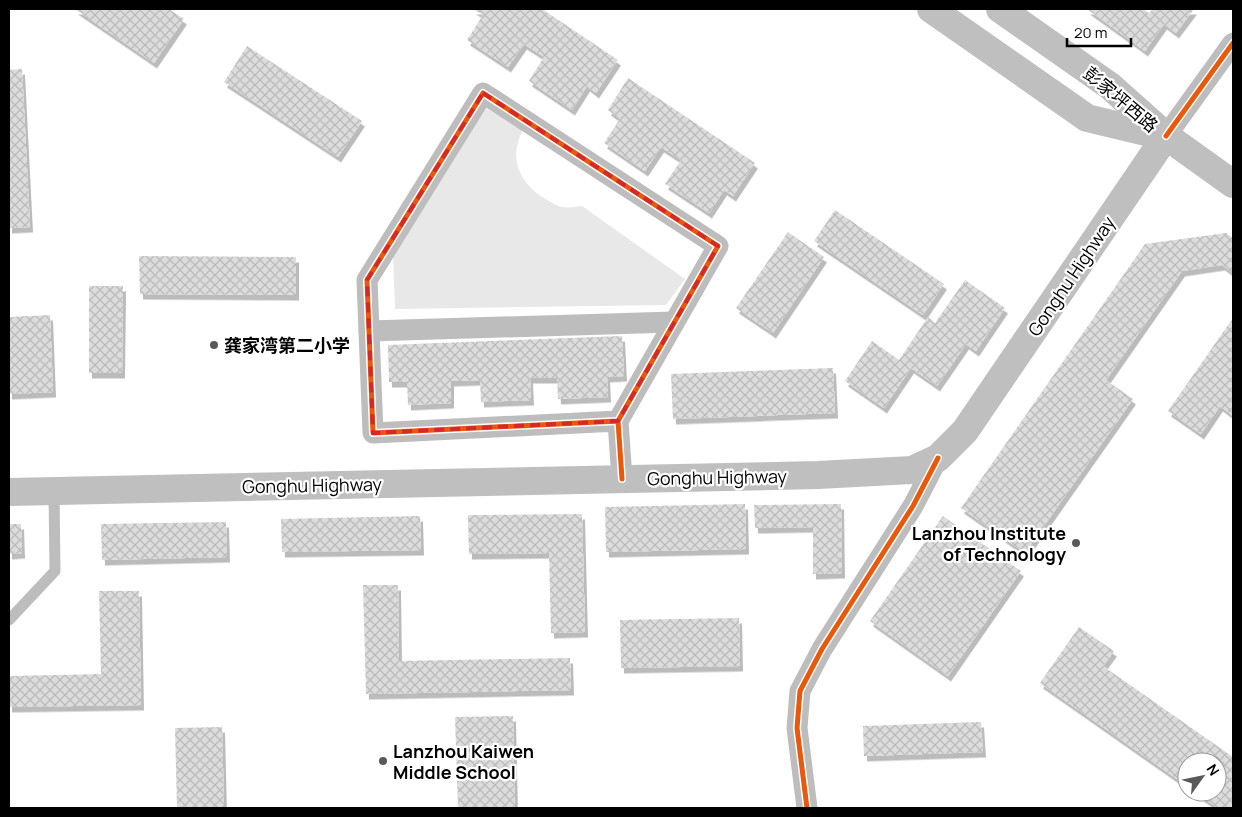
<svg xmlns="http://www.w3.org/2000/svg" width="1242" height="817" viewBox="0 0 1242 817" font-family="Manrope,'Noto Sans SC',sans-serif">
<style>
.green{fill:#e8e8e8}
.building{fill:url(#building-cross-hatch);filter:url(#shadow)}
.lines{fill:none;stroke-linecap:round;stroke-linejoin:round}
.service{stroke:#bdbdbd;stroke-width:11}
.minor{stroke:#bdbdbd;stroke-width:21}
.secondary{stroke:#bfbfbf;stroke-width:28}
.cycleway-casing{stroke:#fff;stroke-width:8}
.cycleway{stroke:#e8590c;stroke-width:5}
.marked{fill:none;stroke:#d62828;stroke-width:4;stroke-dasharray:10 6;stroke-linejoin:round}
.poi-dot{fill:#595959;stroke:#fff;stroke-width:2}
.labels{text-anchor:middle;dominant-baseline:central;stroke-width:4.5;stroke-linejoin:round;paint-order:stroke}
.street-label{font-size:18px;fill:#000;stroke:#fff}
.poi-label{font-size:18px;font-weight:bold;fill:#000;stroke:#fff;text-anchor:start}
</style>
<defs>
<pattern id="building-cross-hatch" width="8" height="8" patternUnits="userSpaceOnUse" patternTransform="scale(1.25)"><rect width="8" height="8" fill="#dcdcdc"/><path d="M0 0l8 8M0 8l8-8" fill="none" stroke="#bbb"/></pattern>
<filter id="shadow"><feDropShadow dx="3" dy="5.5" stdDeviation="0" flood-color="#0004"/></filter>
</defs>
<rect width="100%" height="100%" fill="#fff"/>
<path class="green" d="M484,107L523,130C507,160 521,186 549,201C553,203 558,207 563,207C568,208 576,207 582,206L685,279L666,305L395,309L393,254Z"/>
<g class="building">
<path d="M75,9H169L184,19L154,63Z"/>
<path d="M473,9H542L618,60L596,93L587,86L572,110L529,81L544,57L524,44L508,67L467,40L483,15Z"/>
<path d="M1087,9H1143L1149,13L1153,9H1194L1176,33L1164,24L1145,51Z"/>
<path d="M247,46L362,121L338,157L224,82Z"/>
<path d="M22,69L30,227L9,228V70Z"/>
<path d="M628,78L755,163L733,196L724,190L709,213L665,184L681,160L661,147L645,171L604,143L620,119L608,110Z"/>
<path d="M835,210L944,284L923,315L814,241Z"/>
<path d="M788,232L824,257L773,333L736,308Z"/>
<path d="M1226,233L1233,238V273L1222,265L1182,271L1106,380L1133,399L1025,553L961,508L1145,244Z"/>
<path d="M139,256L296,257V295L140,294Z"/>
<path d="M965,280L1005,308L976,351L966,344L937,386L911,368L884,408L845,381L872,341L899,360L928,317L935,323Z"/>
<path d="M89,286H123L122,373H89Z"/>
<path d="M50,315L53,392L9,394V317Z"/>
<path d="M1233,318V416L1220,406L1201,434L1168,411Z"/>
<path d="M622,336L624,376L607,377L608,397L558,399L557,378H530L531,400L481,402L480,380L451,381V403L408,405L407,382H389L388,345Z"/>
<path d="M833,368L835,413L673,419L671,374Z"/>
<path d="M745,504L746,549L606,552L605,507Z"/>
<path d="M841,504L842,573L813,574V527L755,528L754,505Z"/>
<path d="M582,514L585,632L551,633L549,553L469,554L468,515Z"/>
<path d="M420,516L421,550L282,552L281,519Z"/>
<path d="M943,516L1021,571L948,676L870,621Z"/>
<path d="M226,522L227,557L102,560L101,524Z"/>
<path d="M9,524H21L22,553L9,554Z"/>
<path d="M363,585H398L399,661L570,658L571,690L366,694Z"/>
<path d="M99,591H139L141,705L9,707V676L101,674Z"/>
<path d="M739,618L740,666L621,668L620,620Z"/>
<path d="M1079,627L1114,651L1103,666L1233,757V808H1218L1195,792H1217V762H1187V786L1040,683Z"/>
<path d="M513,716L515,808H458L455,717Z"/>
<path d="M981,722L983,752L864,756L863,726Z"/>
<path d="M222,727L224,808H177L175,728Z"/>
</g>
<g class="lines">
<path class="service" d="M9,620L55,571L54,491"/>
<g class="minor">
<path d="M1166,136L1233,43"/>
<path d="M369,331L674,322"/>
<path d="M618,421L373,433L367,280L483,93L718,246L618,421L622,479"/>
<path d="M807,808L797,728L800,691L822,649L913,506L938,458"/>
</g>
<g class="secondary">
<path d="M931,9L1087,118L1162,136"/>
<path d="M1000,9L1110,86L1166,136L1233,184"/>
<path d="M9,492L818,475L912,470L938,458L965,431L1166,136"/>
</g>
<defs>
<g id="cycleway">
<path d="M1166,136L1233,43"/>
<path d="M618,421L373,433L367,280L483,93L718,246L618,421L622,479"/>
<path d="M807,808L797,728L800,691L822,649L913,506L938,458"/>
</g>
</defs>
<use href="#cycleway" class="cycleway-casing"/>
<use href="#cycleway" class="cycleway"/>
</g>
<path class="marked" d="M483,93L718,246L618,421L373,433L367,280Z"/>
<g class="poi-dot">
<circle cx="214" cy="345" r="5"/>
<circle cx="1076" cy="543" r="5"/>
<circle cx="383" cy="761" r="5"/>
</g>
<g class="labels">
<g class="street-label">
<text transform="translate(1121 99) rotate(40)">彭家坪西路</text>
<text transform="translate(1071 276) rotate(-56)">Gonghu Highway</text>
<text transform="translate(717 477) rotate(-1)">Gonghu Highway</text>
<text transform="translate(312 485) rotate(-1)">Gonghu Highway</text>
</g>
<g class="poi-label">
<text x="224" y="345">龚家湾第二小学</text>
<text x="1066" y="533" text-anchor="end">Lanzhou Institute<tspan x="1066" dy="21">of Technology</tspan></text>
<text x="393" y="751">Lanzhou Kaiwen<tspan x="393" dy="21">Middle School</tspan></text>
</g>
</g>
<rect width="1242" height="817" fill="none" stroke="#000000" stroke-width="20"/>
<g transform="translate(1202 777) rotate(57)"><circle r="24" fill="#ffffff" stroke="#999999"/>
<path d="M0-4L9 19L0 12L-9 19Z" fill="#595959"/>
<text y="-8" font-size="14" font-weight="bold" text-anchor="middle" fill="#000000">N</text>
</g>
<path d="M1067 38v8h64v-8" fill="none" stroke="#000000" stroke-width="2.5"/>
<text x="1074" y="38" font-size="15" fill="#000000" stroke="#ffffff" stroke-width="4" paint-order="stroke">20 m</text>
</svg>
